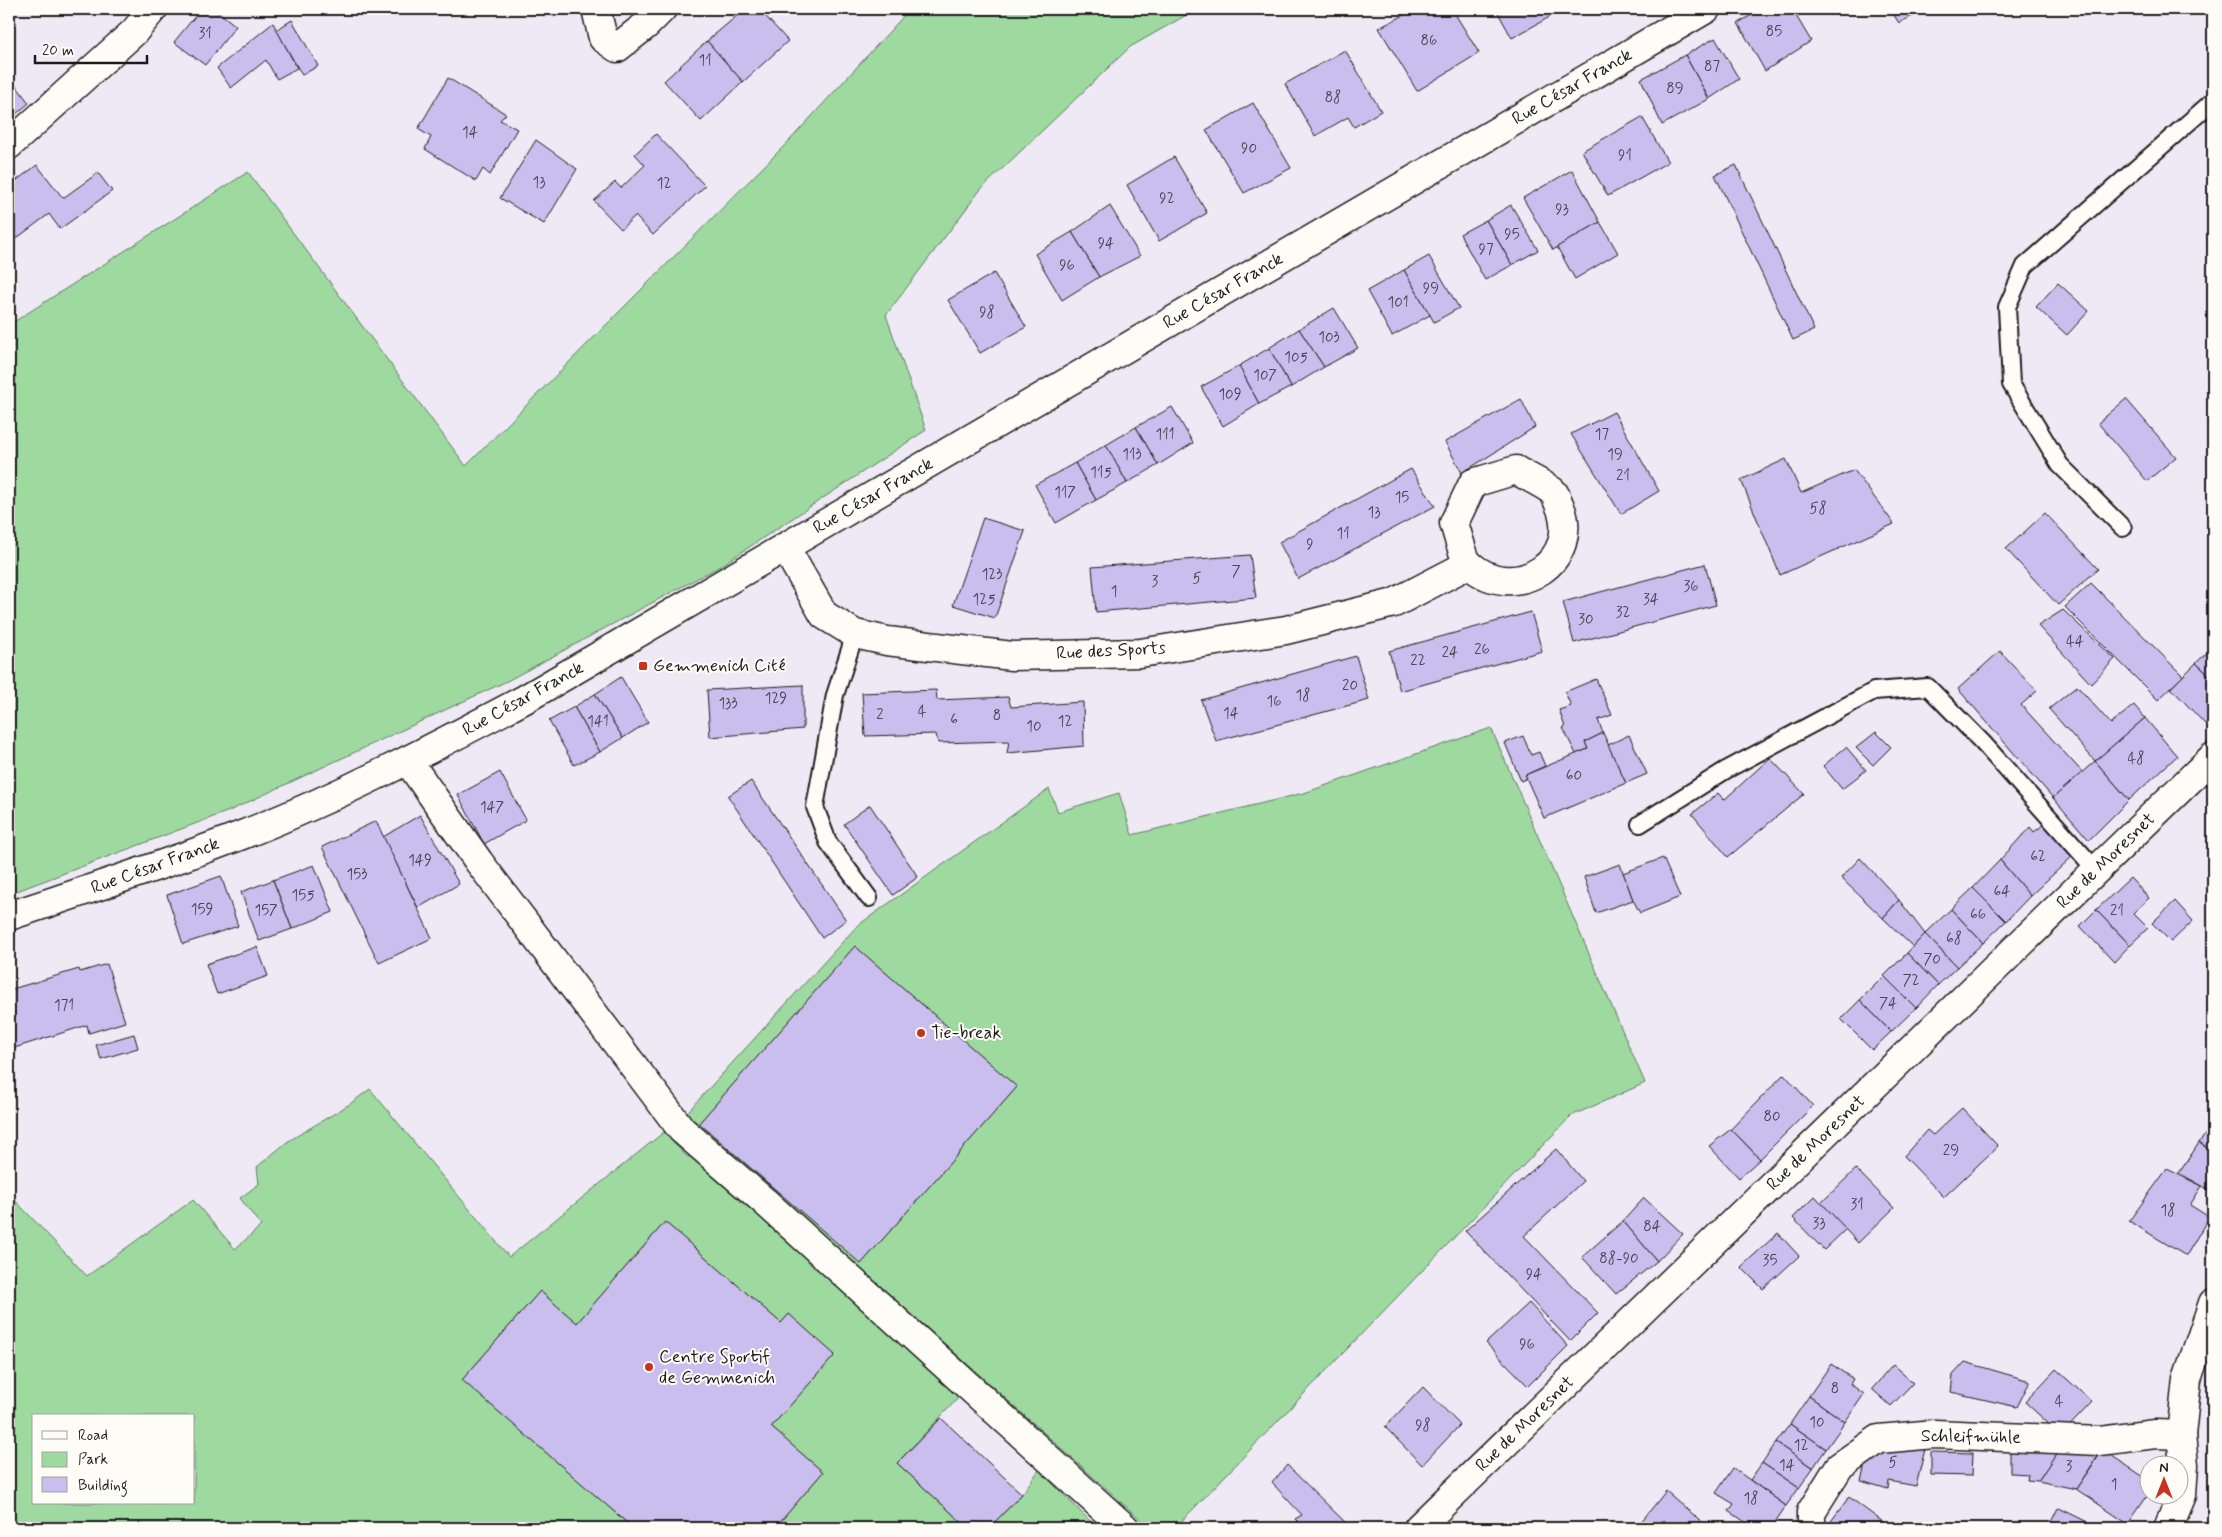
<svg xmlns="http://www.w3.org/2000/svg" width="2222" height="1537" viewBox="0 0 2222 1537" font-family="Mynerve,sans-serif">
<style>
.green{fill:#9edaa0;stroke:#5d7b5e;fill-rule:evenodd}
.building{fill:#cabeef;stroke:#1c1c1c}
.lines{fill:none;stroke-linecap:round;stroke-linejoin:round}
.lane-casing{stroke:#1c1c1c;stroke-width:20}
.street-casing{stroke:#1c1c1c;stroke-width:31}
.secondary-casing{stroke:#1c1c1c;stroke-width:31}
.lane{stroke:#fdfcf7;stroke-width:16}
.street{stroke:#fdfcf7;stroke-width:28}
.secondary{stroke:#fdfcf7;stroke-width:28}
.poi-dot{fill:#c8321e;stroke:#fdfcf7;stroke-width:2}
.labels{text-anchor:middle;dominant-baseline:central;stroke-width:4;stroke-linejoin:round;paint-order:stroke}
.number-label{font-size:15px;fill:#484451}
.street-label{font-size:18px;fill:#1c1c1c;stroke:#fdfcf7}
.poi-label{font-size:18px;fill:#1c1c1c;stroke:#fdfcf7;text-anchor:start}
</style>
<rect width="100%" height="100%" fill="#eee9f5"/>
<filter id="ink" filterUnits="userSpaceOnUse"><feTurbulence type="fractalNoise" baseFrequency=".02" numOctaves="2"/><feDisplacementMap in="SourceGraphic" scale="10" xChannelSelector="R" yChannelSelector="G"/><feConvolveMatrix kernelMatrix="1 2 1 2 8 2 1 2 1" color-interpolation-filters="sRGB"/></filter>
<g filter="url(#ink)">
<g class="green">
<path d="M910,9H1197L1130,47L981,189L886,315L926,430L722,565L507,681L229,811L9,894V325L248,172L466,466L791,139Z"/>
<path d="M1491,728L1645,1083L1571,1116L1175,1528H1150L867,1274L765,1193L683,1117L857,926L1049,789L1058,812L1119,793L1132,835L1304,793Z"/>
<path d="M370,1089L509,1257L664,1132L686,1156L703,1160L962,1394L897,1463L968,1528H9V1194L87,1276L193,1200L235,1249L261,1226L240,1198L259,1184L257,1167L287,1142L350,1104ZM34,1416H194V1503H34Z"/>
<path d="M1039,1470L1097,1528H989L1022,1494Z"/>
</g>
<g class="building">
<path d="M201,9H215L236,26L205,65L174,42Z"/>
<path d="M745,9H759L788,41L743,82L707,41Z"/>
<path d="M1416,9H1452L1479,53L1417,91L1379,28Z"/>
<path d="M1496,9H1564L1512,38Z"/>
<path d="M1762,9H1792L1811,41L1765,71L1738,23Z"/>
<path d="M1890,9H1926L1899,23Z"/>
<path d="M292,20L318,66L302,75L276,30Z"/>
<path d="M273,23L297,68L277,79L266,60L231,88L217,68Z"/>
<path d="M1715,38L1739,79L1709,99L1685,55Z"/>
<path d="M707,41L743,82L701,121L664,81Z"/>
<path d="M1345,50L1381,111L1354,127L1348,117L1315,136L1285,84Z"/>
<path d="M1685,55L1709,99L1662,125L1641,79Z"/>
<path d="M9,76L29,103L9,120Z"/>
<path d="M448,78L506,114L500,120L517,129L490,175L483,169L476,181L425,149L431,137L418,129Z"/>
<path d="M1253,103L1291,168L1244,193L1206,130Z"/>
<path d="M1642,117L1668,162L1608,196L1582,151Z"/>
<path d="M656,134L705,186L653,235L635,216L621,229L594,201L615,182L621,188L645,165L635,154Z"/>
<path d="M536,140L577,169L544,224L500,198Z"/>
<path d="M1174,157L1207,213L1159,241L1127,185Z"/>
<path d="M37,165L63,198L98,173L112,191L60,229L49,214L9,244V186Z"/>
<path d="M1736,165L1814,330L1793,340L1715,175Z"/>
<path d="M1572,170L1600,222L1553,250L1523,198Z"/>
<path d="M1511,205L1538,250L1512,265L1486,220Z"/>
<path d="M1110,206L1140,256L1099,277L1072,232Z"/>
<path d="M1486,220L1512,265L1485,280L1460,234Z"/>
<path d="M1600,222L1618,253L1575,279L1557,247Z"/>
<path d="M1072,232L1099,277L1062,300L1035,254Z"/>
<path d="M1429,256L1459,308L1434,322L1404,270Z"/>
<path d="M1404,270L1430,315L1392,336L1367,291Z"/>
<path d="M994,273L1026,327L980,353L948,300Z"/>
<path d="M2058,283L2089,311L2067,335L2036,307Z"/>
<path d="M1334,308L1358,348L1324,367L1299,329Z"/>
<path d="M1299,329L1324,367L1291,387L1269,348Z"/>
<path d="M1269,348L1291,387L1259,404L1239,366Z"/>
<path d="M1239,366L1259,404L1223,426L1201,387Z"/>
<path d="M1521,399L1535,427L1462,473L1445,442Z"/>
<path d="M2126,399L2176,457L2147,481L2098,423Z"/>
<path d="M1172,407L1193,443L1158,465L1136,427Z"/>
<path d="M1614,412L1659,491L1621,514L1571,434Z"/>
<path d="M1136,427L1158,465L1127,483L1106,445Z"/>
<path d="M1106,445L1127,483L1096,500L1075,463Z"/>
<path d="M1786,459L1801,493L1854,470L1894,524L1780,575L1741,480Z"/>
<path d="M1075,463L1096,500L1056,523L1035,485Z"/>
<path d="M1411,469L1435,506L1298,579L1279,542Z"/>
<path d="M2045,513L2098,569L2058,605L2006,549Z"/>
<path d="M983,518L1025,531L995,618L953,605Z"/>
<path d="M1250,555L1256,598L1096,612L1092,567Z"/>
<path d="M1705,564L1716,605L1574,643L1563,602Z"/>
<path d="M2091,583L2183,676L2158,700L2065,607Z"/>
<path d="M2063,610L2115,659L2091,684L2038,626Z"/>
<path d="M1531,612L1542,651L1400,691L1389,651Z"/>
<path d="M2213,647V679L2196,663Z"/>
<path d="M2000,651L2037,691L2021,705L2083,773L2053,798L1958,689Z"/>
<path d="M1356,656L1369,700L1216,741L1201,700Z"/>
<path d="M2196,663L2213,679V716L2205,724L2171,688Z"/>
<path d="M621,677L648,722L623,738L595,694Z"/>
<path d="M1596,679L1612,715L1598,720L1603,733L1585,742L1588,749L1576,754L1563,728L1565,727L1559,710L1571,706L1565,692Z"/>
<path d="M803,685V729L710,737L707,690Z"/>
<path d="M2077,686L2111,724L2134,705L2145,718L2095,761L2049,709Z"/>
<path d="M936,690L937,700L1008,697L1011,707L1083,702L1084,746L1007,753L1009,741L938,743L936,734L865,736L862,693Z"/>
<path d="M595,694L623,738L600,752L574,707Z"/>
<path d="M574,707L600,752L574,765L549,721Z"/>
<path d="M2145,718L2177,756L2129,800L2095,761Z"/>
<path d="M1876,732L1891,747L1873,765L1856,748Z"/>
<path d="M1603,733L1626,783L1544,818L1525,775L1588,749L1585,742Z"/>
<path d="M1629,735L1647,774L1626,783L1608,745Z"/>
<path d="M1523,736L1531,755L1539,752L1545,766L1525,775L1527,778L1521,781L1505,743Z"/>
<path d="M1846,747L1866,770L1842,789L1823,766Z"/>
<path d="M1770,758L1804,794L1728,857L1692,814L1718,793L1724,800Z"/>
<path d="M2095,761L2129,800L2089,840L2053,798Z"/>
<path d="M500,772L526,820L484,844L458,795Z"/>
<path d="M751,781L846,920L822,938L728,796Z"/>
<path d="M870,805L918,877L893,895L844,824Z"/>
<path d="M420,815L459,884L418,908L383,837Z"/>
<path d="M376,821L432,938L379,963L322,847Z"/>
<path d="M2047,822L2076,853L2030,896L2000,860L2030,827L2034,832Z"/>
<path d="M1663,858L1680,897L1640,913L1633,900L1623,873Z"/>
<path d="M1860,858L1899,900L1883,918L1841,878Z"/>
<path d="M2000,860L2030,896L2006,921L1973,888Z"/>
<path d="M1620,864L1633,900L1596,913L1584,877Z"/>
<path d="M314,865L333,912L292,929L273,880Z"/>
<path d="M221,876L238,926L183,944L167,895Z"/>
<path d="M2130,878L2149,898L2133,913L2148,928L2130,945L2096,910Z"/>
<path d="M273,880L292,929L259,941L241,892Z"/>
<path d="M1973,888L2006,921L1983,943L1951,909Z"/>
<path d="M1899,900L1925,934L1913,947L1883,918Z"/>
<path d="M2175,901L2193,921L2171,942L2152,923Z"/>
<path d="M1951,909L1983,943L1957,967L1925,934Z"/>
<path d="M2096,910L2130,945L2114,962L2080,926Z"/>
<path d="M1925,934L1957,967L1938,985L1907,953Z"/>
<path d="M855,946L1017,1087L861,1264L699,1123Z"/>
<path d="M257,947L268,976L217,994L206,964Z"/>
<path d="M1907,953L1938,985L1916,1008L1884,976Z"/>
<path d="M107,964L125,1022L89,1033L87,1025L11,1049L9,1042V990L79,969L80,972Z"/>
<path d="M1884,976L1916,1008L1891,1032L1860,1000Z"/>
<path d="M1860,1000L1891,1032L1872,1050L1841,1019Z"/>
<path d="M134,1034L138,1048L101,1059L96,1045Z"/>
<path d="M1784,1074L1813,1106L1760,1159L1731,1129Z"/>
<path d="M1962,1108L1998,1146L1944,1197L1904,1156L1927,1130L1933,1135Z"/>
<path d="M2213,1124V1152L2199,1143Z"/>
<path d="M1731,1129L1760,1159L1739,1178L1709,1146Z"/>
<path d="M2199,1143L2213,1152V1192L2179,1173Z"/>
<path d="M1556,1149L1583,1181L1524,1236L1598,1313L1570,1341L1465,1231Z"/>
<path d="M1856,1169L1894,1208L1858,1243L1821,1203Z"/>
<path d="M2167,1169L2202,1186L2190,1205L2209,1217L2186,1256L2129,1221Z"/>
<path d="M1815,1196L1846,1229L1824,1250L1793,1218Z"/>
<path d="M1644,1198L1683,1234L1657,1261L1623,1221Z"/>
<path d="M1623,1221L1657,1261L1616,1294L1582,1257Z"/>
<path d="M665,1222L781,1323L789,1314L835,1355L771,1427L823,1472L775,1528H633L462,1380L540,1291L577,1323Z"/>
<path d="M1778,1233L1799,1256L1763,1289L1741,1267Z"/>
<path d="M1529,1303L1568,1346L1528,1386L1486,1343Z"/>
<path d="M1965,1362L2030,1381L2017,1407L1951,1392L1953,1375Z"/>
<path d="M1831,1364L1853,1379L1850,1384L1864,1394L1845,1422L1809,1396Z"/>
<path d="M1893,1365L1913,1383L1891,1406L1872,1389Z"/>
<path d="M2056,1369L2092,1402L2061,1435L2025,1402Z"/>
<path d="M1423,1387L1460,1425L1422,1465L1385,1427Z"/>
<path d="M1809,1396L1845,1422L1826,1449L1790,1424Z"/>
<path d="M941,1418L1022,1494L989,1528H968L897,1463Z"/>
<path d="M1790,1424L1826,1449L1813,1468L1776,1443Z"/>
<path d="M1776,1443L1813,1468L1799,1488L1762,1463Z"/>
<path d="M1870,1445H1926L1916,1486L1889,1481L1888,1489L1861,1481Z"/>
<path d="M2059,1448L2100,1453L2076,1489L2038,1481Z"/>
<path d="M2010,1449L2057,1452L2038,1481L2027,1480L2028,1474L2010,1473Z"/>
<path d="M2103,1450L2150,1481V1492L2128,1524L2076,1489Z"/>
<path d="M1931,1452L1973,1453L1972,1476L1931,1475Z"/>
<path d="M1762,1463L1799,1488L1786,1506L1750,1480Z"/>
<path d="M1287,1465L1351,1528H1304L1295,1519L1302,1515L1272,1483Z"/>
<path d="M1733,1468L1786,1506L1771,1528H1754L1729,1511L1734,1504L1716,1493Z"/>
<path d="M1666,1491L1709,1528H1636Z"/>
<path d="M1849,1497L1891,1528H1826Z"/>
<path d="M2059,1508L2100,1528H2049Z"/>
</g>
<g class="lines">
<defs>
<g id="lane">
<path d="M2123,528L2060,465L2011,384L2007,307L2025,266L2213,101"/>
<path d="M855,634L835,695L815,807L828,842L869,898"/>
<path d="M1640,824L1726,770L1874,691L1928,687L1983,743L2096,870"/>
</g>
<g id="street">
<path d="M596,9L603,38L617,48L646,25L662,9"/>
<path d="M9,145L134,32L153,9"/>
<path d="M1516,470C1527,477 1542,483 1552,491C1556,494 1557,500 1559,504C1584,560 1515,605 1470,565C1464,560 1457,532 1454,523L1473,483Z"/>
<path d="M785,547L824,615L855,634L887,641L1012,656L1140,653L1286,630L1394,603L1469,564"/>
<path d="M408,761L479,862L682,1130L764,1201L1125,1528"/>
<path d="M1811,1528V1512L1839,1467L1879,1439L1935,1434L2100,1441L2155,1434L2181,1435"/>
<path d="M2168,1528L2182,1495L2184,1465L2181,1435L2187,1379L2213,1303"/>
</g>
<g id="secondary">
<path d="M9,916C87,890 165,865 242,835C339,797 433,748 525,699L1706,9"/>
<path d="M1418,1528L2213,757"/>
</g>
</defs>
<use href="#lane" class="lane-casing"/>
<use href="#street" class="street-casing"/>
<use href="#secondary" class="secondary-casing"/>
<use href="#lane" class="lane"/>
<use href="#street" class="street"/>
<use href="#secondary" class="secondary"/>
</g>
</g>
<g class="poi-dot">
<rect x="638" y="661" width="10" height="10" rx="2.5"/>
<circle cx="921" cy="1033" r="5"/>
<circle cx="649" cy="1367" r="5"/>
</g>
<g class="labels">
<g class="number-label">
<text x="1774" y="32">85</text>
<text x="205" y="34">31</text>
<text x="1429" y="41">86</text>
<text x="705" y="61">11</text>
<text x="1712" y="67">87</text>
<text x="1675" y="89">89</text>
<text x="1333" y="98">88</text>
<text x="470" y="133">14</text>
<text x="1249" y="149">90</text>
<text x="1625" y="156">91</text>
<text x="539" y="183">13</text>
<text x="664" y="184">12</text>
<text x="1167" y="199">92</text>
<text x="1562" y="210">93</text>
<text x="1512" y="235">95</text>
<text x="1106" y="244">94</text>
<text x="1486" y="250">97</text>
<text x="1067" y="266">96</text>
<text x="1431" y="289">99</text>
<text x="1398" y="303">101</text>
<text x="987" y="313">98</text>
<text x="1329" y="338">103</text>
<text x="1296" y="358">105</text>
<text x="1265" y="376">107</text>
<text x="1230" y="395">109</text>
<text x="1165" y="435">111</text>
<text x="1602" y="435">17</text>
<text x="1132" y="455">113</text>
<text x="1615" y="455">19</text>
<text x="1101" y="473">115</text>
<text x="1623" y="476">21</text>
<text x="1065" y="493">117</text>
<text x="1402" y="498">15</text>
<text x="1818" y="509">58</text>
<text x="1374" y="513">13</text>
<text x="1343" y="534">11</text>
<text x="1310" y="545">9</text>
<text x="1236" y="572">7</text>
<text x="992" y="575">123</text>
<text x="1197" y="579">5</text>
<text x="1155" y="582">3</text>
<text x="1691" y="587">36</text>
<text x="1114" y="592">1</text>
<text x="984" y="600">125</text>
<text x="1651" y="600">34</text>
<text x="1623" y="613">32</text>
<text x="1586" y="620">30</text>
<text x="2075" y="642">44</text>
<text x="1482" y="650">26</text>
<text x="1450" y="653">24</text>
<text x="1418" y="661">22</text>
<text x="1350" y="686">20</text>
<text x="1303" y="696">18</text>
<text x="776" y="699">129</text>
<text x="1274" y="702">16</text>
<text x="728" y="704">133</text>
<text x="922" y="712">4</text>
<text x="1231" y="714">14</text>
<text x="880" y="715">2</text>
<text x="997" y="716">8</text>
<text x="954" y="720">6</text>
<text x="598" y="722">141</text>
<text x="1065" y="722">12</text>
<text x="1034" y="727">10</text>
<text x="2136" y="759">48</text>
<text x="1574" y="776">60</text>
<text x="492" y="808">147</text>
<text x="2038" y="857">62</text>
<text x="420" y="861">149</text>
<text x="357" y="875">153</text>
<text x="2002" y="892">64</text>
<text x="303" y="896">155</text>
<text x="202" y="910">159</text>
<text x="266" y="911">157</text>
<text x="2117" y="911">21</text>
<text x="1978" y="915">66</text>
<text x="1954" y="939">68</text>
<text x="1932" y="960">70</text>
<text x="1911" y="981">72</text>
<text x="1888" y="1004">74</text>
<text x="64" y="1006">171</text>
<text x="1772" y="1117">80</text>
<text x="1951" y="1151">29</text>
<text x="1857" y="1205">31</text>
<text x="2168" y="1211">18</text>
<text x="1819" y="1224">33</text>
<text x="1652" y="1227">84</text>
<text x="1619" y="1259">88-90</text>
<text x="1770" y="1261">35</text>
<text x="1534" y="1275">94</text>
<text x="1527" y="1345">96</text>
<text x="1835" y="1389">8</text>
<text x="2059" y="1402">4</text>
<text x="1817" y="1423">10</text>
<text x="1423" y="1426">98</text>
<text x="1801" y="1446">12</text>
<text x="1893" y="1463">5</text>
<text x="1787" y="1466">14</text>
<text x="2069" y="1467">3</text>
<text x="2114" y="1485">1</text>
<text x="1751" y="1499">18</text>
</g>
<g class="street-label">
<text transform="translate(1572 87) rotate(-30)">Rue César Franck</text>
<text transform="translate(1223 291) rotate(-30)">Rue César Franck</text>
<text transform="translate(873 496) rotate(-30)">Rue César Franck</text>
<text transform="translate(1111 651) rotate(-3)">Rue des Sports</text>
<text transform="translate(523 699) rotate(-29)">Rue César Franck</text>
<text transform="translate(2106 861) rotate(-44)">Rue de Moresnet</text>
<text transform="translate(155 866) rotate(-20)">Rue César Franck</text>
<text transform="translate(1816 1143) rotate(-44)">Rue de Moresnet</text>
<text transform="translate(1525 1424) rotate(-44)">Rue de Moresnet</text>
<text transform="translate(1971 1437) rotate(1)">Schleifmühle</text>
</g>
<g class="poi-label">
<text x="653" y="666">Gemmenich Cité</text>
<text x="931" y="1033">Tie-break</text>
<text x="659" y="1357">Centre Sportif<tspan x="659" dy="21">de Gemmenich</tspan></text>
</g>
</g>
<rect width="2222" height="1537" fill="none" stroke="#fdfcf7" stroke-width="30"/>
<rect x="15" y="15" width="2192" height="1507" fill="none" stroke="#1c1c1c" stroke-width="2" filter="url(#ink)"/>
<rect x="32" y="1414" width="162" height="90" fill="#fdfcf7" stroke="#a3a29f"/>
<rect x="42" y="1431" width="25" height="8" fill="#fdfcf7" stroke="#a3a29f"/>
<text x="78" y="1440" font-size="15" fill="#1c1c1c">Road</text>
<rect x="42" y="1452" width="25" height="15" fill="#9edaa0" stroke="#a3a29f"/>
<text x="78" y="1464" font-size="15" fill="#1c1c1c">Park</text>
<rect x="42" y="1477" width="25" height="15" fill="#cabeef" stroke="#a3a29f"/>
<text x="78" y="1490" font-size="15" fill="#1c1c1c">Building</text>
<g transform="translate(2164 1480)"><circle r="24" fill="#fdfcf7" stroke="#a3a29f"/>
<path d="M0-4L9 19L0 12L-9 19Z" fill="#c8321e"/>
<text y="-8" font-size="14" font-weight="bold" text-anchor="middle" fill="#1c1c1c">N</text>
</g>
<path d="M35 55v8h112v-8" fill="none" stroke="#1c1c1c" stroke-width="2.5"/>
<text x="42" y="55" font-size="15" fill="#1c1c1c" stroke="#fdfcf7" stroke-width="4" paint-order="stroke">20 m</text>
</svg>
